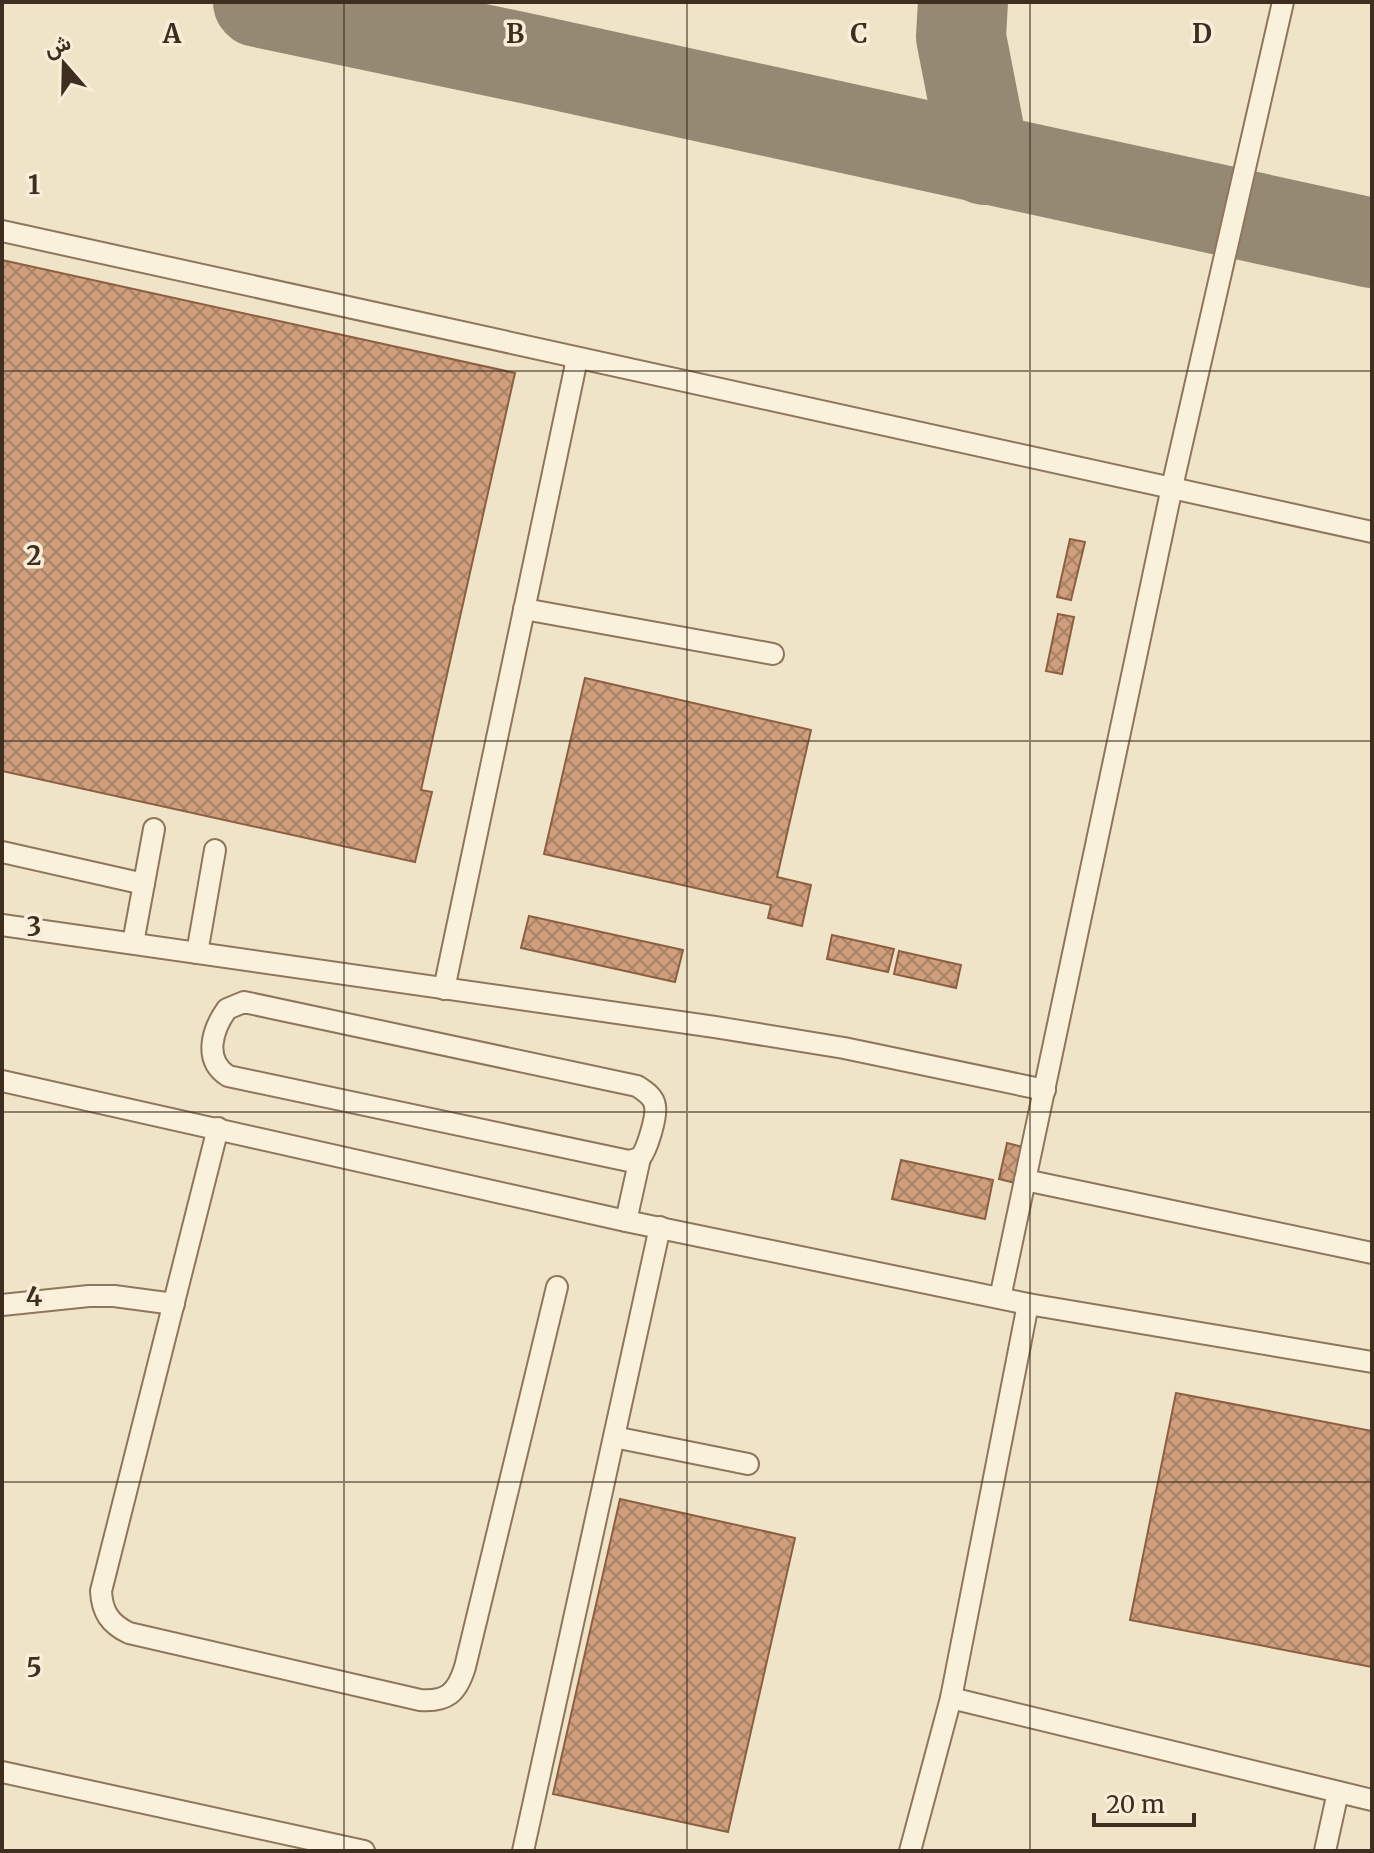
<svg xmlns="http://www.w3.org/2000/svg" width="1374" height="1853" viewBox="0 0 1374 1853" font-family="Merriweather,Vazirmatn,serif">
<style>
.lines{fill:none;stroke-linecap:round;stroke-linejoin:round}
.taxiway{stroke:#968974;stroke-width:90}
.building{fill:url(#building-cross-hatch);stroke:#8d5f41;stroke-width:2}
.lane-casing{stroke:#8d765c;stroke-width:24}
.lane{stroke:#faf1dc;stroke-width:20}
.grid{fill:none;stroke:#3d2e20;stroke-width:2;stroke-opacity:0.55}
.grid-label{font-size:26px;text-anchor:middle;font-weight:bold;fill:#3d2e20;stroke:#f7eed8;stroke-width:7;stroke-linejoin:round;paint-order:stroke}
</style>
<defs>
<pattern id="building-cross-hatch" width="8" height="8" patternUnits="userSpaceOnUse" patternTransform="scale(2)"><rect width="8" height="8" fill="#cf9f7d"/><path d="M0 0l8 8M0 8l8-8" fill="none" stroke="#a98266"/></pattern>
</defs>
<rect width="100%" height="100%" fill="#f0e4c8"/>
<g class="lines">
<g class="taxiway">
<path d="M258,2L534,60L1372,243"/>
<path d="M963,2L961,37L985,160"/>
</g>
</g>
<g class="building">
<path d="M2,260L515,373L421,790L432,792L415,862L2,771Z"/>
<path d="M1070,539L1085,542L1071,600L1057,597Z"/>
<path d="M1058,614L1074,617L1062,674L1046,671Z"/>
<path d="M585,678L811,730L777,877L811,885L802,926L768,918L771,905L544,854Z"/>
<path d="M529,916L683,950L675,982L521,948Z"/>
<path d="M832,935L894,949L888,972L827,959Z"/>
<path d="M899,951L961,965L956,988L894,974Z"/>
<path d="M1007,1143L1023,1147L1015,1183L999,1179Z"/>
<path d="M901,1160L993,1180L985,1219L892,1199Z"/>
<path d="M1176,1393L1372,1431V1667L1130,1620Z"/>
<path d="M620,1499L795,1538L728,1832L553,1794Z"/>
</g>
<g class="lines">
<defs>
<g id="lane">
<path d="M2,231L1372,532"/>
<path d="M524,609L773,654"/>
<path d="M2,852L144,884"/>
<path d="M2,925L715,1027L844,1048L1045,1090"/>
<path d="M133,943L154,829"/>
<path d="M197,953L215,850"/>
<path d="M444,989L577,359"/>
<path d="M244,1002L637,1086C645,1091 654,1097 655,1106C657,1117 647,1150 640,1158L629,1161L228,1076C203,1060 212,1030 227,1009Z"/>
<path d="M2,1081L626,1221L1028,1304L1372,1362"/>
<path d="M218,1128L101,1591C102,1612 110,1624 129,1633L420,1700C447,1702 457,1693 465,1667L557,1287"/>
<path d="M1025,1180L1372,1253"/>
<path d="M626,1221L640,1158"/>
<path d="M1000,1298L1172,487L1283,2"/>
<path d="M2,1305L89,1296H114L174,1304"/>
<path d="M614,1437L748,1464"/>
<path d="M951,1698L1372,1800"/>
<path d="M2,1772L364,1851"/>
<path d="M523,1851L660,1227"/>
<path d="M910,1851L951,1698L1028,1304"/>
<path d="M1325,1851L1338,1792"/>
</g>
</defs>
<use href="#lane" class="lane-casing"/>
<use href="#lane" class="lane"/>
</g>
<path class="grid" d="M344,2V1851M687,2V1851M1030,2V1851M2,371H1372M2,741H1372M2,1112H1372M2,1482H1372"/>
<g class="grid-label">
<text x="172" y="43">A</text>
<text x="515" y="43">B</text>
<text x="859" y="43">C</text>
<text x="1202" y="43">D</text>
<text x="34" y="194">1</text>
<text x="34" y="565">2</text>
<text x="34" y="936">3</text>
<text x="34" y="1306">4</text>
<text x="34" y="1677">5</text>
</g>
<rect width="1374" height="1853" fill="none" stroke="#3d2e20" stroke-width="8"/>
<g transform="translate(64 64) rotate(340)" stroke="#f7eed8" stroke-width="6" paint-order="stroke">
<path d="M0-6L14 30L0 20L-14 30Z" fill="#3d2e20"/>
<text y="-12" font-size="22" font-weight="bold" text-anchor="middle" fill="#3d2e20">ش</text>
</g>
<path d="M1094 1813v12h100v-12" fill="none" stroke="#3d2e20" stroke-width="4"/>
<text x="1106" y="1813" font-size="24" fill="#3d2e20" stroke="#f7eed8" stroke-width="6" paint-order="stroke">20 m</text>
</svg>
